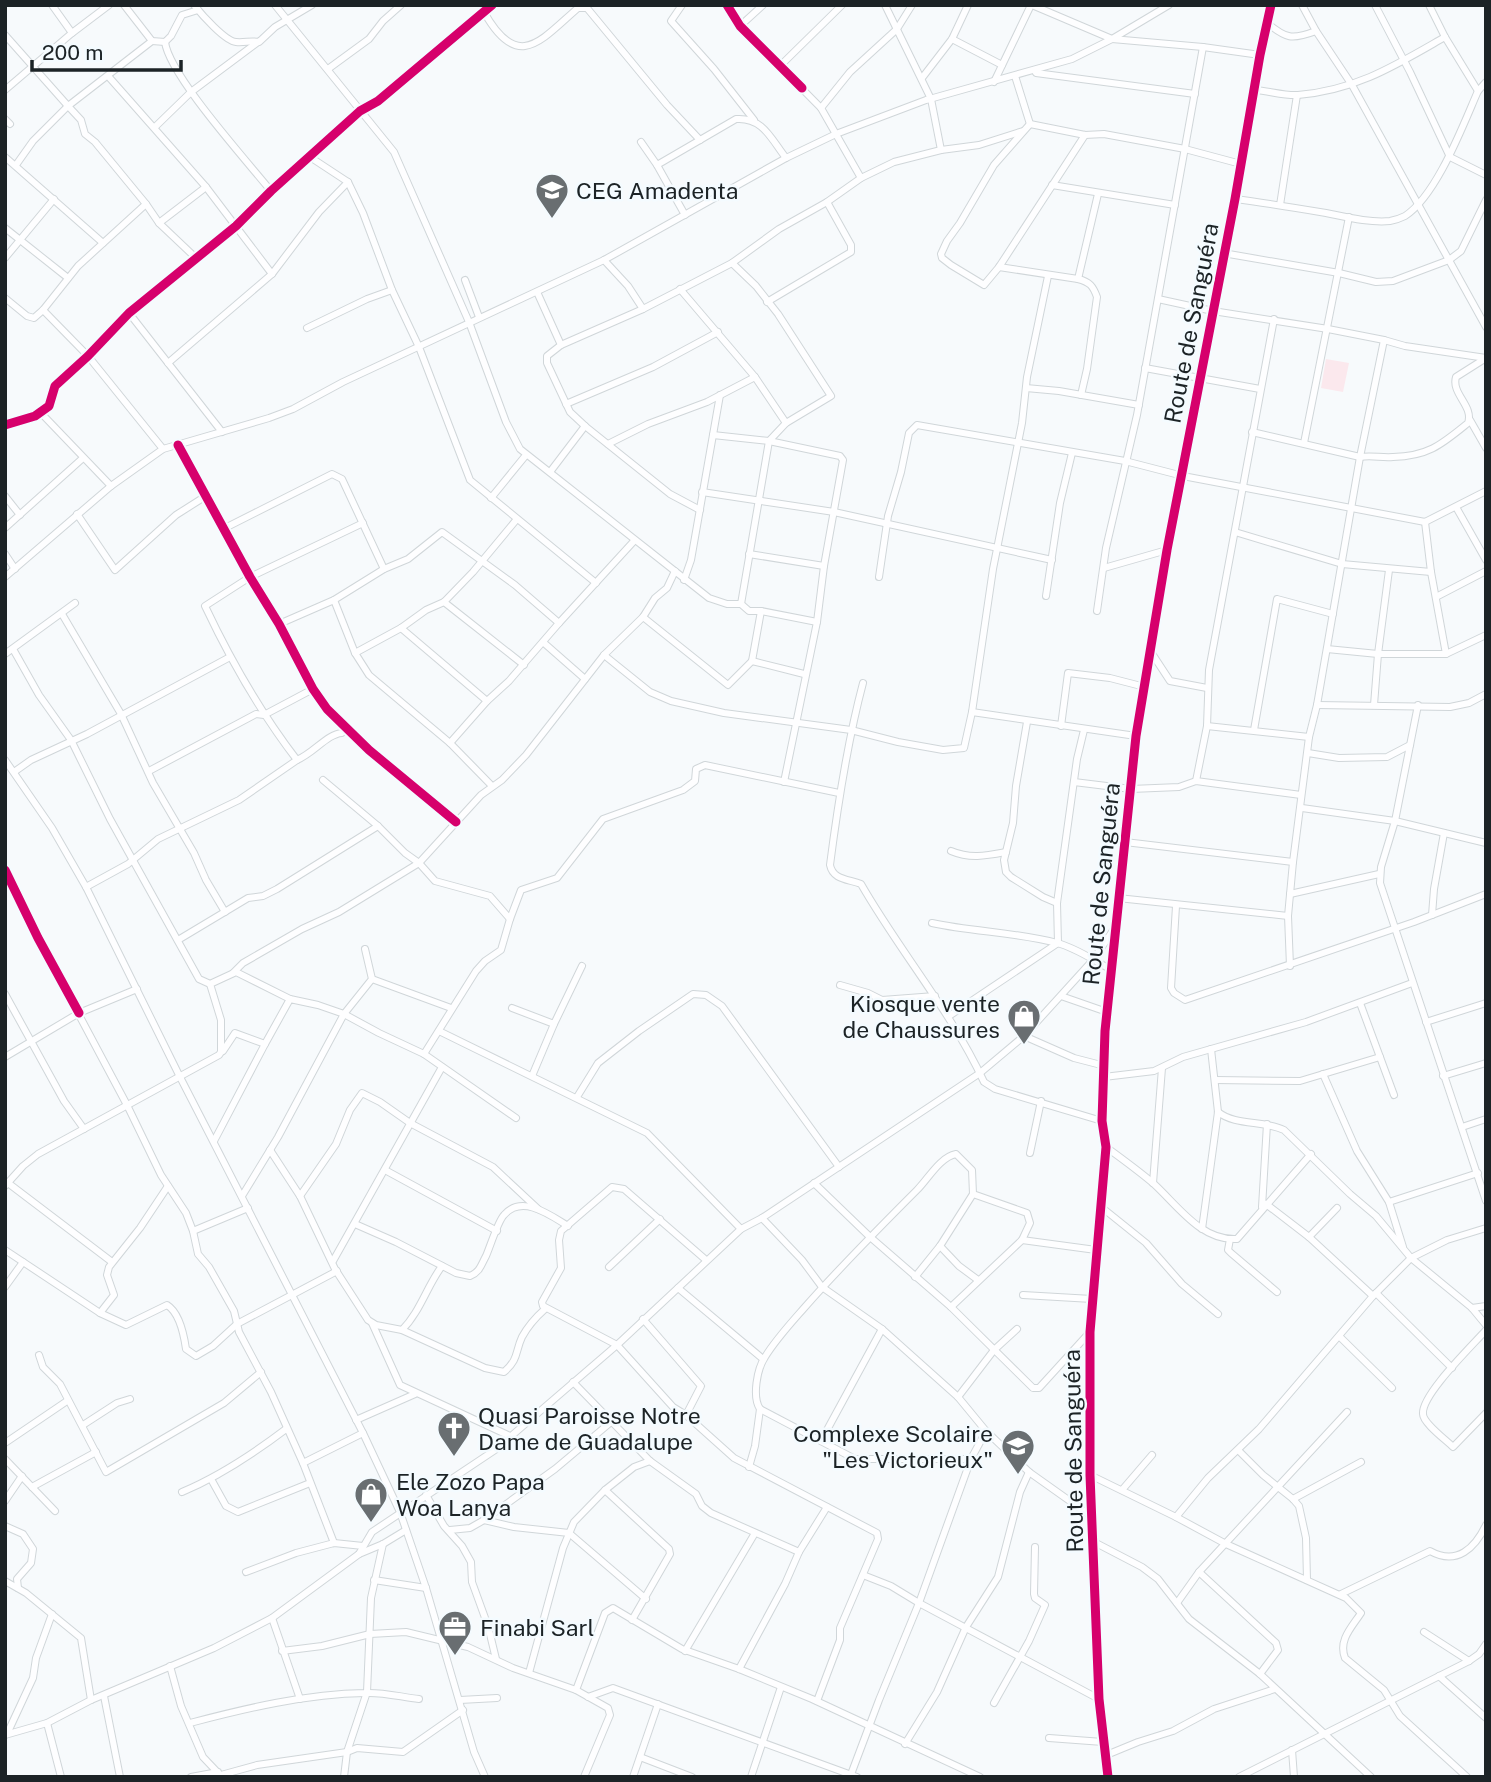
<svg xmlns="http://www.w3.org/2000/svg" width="1491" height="1782" viewBox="0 0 1491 1782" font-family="'Public Sans',sans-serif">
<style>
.grass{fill:#fbe8ed}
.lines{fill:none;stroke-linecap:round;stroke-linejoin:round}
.minor-casing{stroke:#d0d6d9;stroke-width:8}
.minor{stroke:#fefeff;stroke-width:6}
.cycleway-casing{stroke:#f4fbff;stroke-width:13}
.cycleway{stroke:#d6006c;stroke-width:9}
.labels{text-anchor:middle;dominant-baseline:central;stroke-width:5;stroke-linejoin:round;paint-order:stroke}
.poi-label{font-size:23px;fill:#1c2326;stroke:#f4fbff;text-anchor:start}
.street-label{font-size:23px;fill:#1c2326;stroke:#f4fbff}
</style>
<rect width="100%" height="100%" fill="#f7fafc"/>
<path class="grass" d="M1326,359L1349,363L1343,392L1321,388Z"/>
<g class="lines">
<defs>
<g id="minor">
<path d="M52,5L72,33"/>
<path d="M124,5L152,41L165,42L171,36L182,15L198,10"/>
<path d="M194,5C202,15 225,41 236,42C245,43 251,40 259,42L275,27L312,5"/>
<path d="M275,5L394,152L469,322L506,422L520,449L709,598L727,604H741L749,611H761L817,622"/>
<path d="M682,5L671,21L714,69L754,120"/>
<path d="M727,5L740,26L821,108L861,178"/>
<path d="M885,5L931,99L941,150"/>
<path d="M1032,5L1112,39L1203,47L1260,55"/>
<path d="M1302,5L1316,31L1352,85L1486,327"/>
<path d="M1375,5L1410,72L1450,157L1486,175"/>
<path d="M1429,5L1445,37L1478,91"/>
<path d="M484,12C518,73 541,40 578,8H587L667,105L700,140"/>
<path d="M1266,22C1286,39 1292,40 1316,31"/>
<path d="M740,26L763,5"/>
<path d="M5,35L68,106L152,41"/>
<path d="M952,39L1002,65"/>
<path d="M165,42C169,75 247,161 271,191"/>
<path d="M781,65L842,5"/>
<path d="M328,69L369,39L383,21L401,5"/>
<path d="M1035,71L1036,73L1195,94"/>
<path d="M108,76L206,187L272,274"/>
<path d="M1015,76L1030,124"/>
<path d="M922,78L952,39L968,5"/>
<path d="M994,82L1031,5"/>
<path d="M5,90L72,33L109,5"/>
<path d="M1255,90C1269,91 1285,96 1298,95C1357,90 1396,65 1445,37"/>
<path d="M821,108L850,72L897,29L912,5"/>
<path d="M5,119L10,124"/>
<path d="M1030,124L994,165L960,223L947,241L941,254L942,258L951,265L984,285L999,267L1085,135"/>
<path d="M1030,124L1085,135L1104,134L1185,149L1241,164"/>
<path d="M155,127L191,92L258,42"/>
<path d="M641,142L657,165L685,215"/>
<path d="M5,157L103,243"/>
<path d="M310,157L348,182L363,213L392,290L419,347L470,480L596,583"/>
<path d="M16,165L33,141L68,106L81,120L85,134L95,142L146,204L159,223L197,259"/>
<path d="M657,165L736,119C763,117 771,139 786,158"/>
<path d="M1052,185L1175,205"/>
<path d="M1235,199C1266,203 1296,208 1326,213C1346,217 1370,223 1390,221C1396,220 1401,218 1405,216C1437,195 1463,125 1478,91L1486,82"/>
<path d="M1280,205L1297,95"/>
<path d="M159,223L206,187"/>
<path d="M5,228L68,278"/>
<path d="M1223,253L1339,273L1376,282L1393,281L1449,260L1461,251L1486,200"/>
<path d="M5,258L54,199"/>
<path d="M604,260L628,286L643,309"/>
<path d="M732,263L756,286L778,314L831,396L786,423L769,441L741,604"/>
<path d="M999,267L1078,279C1090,282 1093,286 1097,297L1087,369L1081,395"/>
<path d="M1078,279L1098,194"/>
<path d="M465,280L479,317"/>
<path d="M680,289L755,377L786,423"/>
<path d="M537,292L561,345L547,356V363L570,412L585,426L670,494L700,510"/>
<path d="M5,298L27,316L34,318L43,310L78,266L146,204"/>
<path d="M1158,299L1213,311L1328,329L1384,340L1405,346L1486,358"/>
<path d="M767,302L851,252V245L827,202"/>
<path d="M43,310L88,356L163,449"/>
<path d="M129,313L222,432"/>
<path d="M307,328L367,299L392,290"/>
<path d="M561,345L643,309L732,263L779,229L827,202L861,178L894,162L941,150L979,145L1023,131"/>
<path d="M168,363L272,274L319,212L348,182"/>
<path d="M1145,368L1260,389"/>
<path d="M1026,388L1059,391L1139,405"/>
<path d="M566,404L653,367L718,332"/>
<path d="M41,413L111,486"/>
<path d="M1470,420L1486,448"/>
<path d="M5,425L35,416L49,406L55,386L88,356L129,313L236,226L271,191L360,111L378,101L492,5"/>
<path d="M1252,432L1360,457C1372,455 1381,458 1393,457C1429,456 1442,444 1468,423C1474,406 1451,394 1456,377L1486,358"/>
<path d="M713,435L769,441L840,456L843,460L824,566L817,622L784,782"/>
<path d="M1304,443L1349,217"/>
<path d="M608,444L648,424L707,402L755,377"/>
<path d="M178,445L250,577L279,624L313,689L327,709L369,750L456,822"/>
<path d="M550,472L585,426"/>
<path d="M702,492L834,512L1052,560"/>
<path d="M5,496L20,515"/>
<path d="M491,498L526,455"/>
<path d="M1456,507L1486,560"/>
<path d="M77,514L115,570L176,515L206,496"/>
<path d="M1425,522L1431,572L1446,654"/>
<path d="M5,528L83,458"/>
<path d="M223,529L332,474L342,479L384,569"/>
<path d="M1235,532L1342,564L1431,572"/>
<path d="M5,554L15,569"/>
<path d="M749,554L824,566"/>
<path d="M1104,568L1167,550"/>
<path d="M5,577L111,486L163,449L269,418L293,409L343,382L604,260L786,158L836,134L926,100L1072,59L1112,39L1169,5"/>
<path d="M879,577L888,516L901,472L909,433L917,425L1125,461L1183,476L1425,522L1486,491"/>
<path d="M684,580L691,560L720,395"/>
<path d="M1046,596L1060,503L1072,453"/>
<path d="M1436,597L1486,571"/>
<path d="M334,600L355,653L369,675L450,743L492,786"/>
<path d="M444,602L524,665"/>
<path d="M1097,611L1106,548L1137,415L1203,47"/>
<path d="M62,614L121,714L153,783L194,853L206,880L225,912"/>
<path d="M643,617L728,685L752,661L761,611"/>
<path d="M279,624L334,600L384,569L408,559L442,532L515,585L559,623"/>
<path d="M401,628L487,701"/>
<path d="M544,643L585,679"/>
<path d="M13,649L39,695L71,740L110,819L199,979L210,984"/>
<path d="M1327,649L1378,654H1446L1486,635"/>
<path d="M1151,652L1170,681L1207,688"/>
<path d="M355,653L401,628L426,610L444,602L473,572L517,519"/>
<path d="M5,654L75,603"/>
<path d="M604,655L650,692L671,701L724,713L851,730L898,742L943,750L964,748L972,712L993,569L1022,423L1027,377L1048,276"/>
<path d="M752,661L804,674"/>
<path d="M863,683C847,743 838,803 830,865C833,880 848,879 861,884C900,952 951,1011 984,1082L995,1089L1102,1121"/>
<path d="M1317,705L1450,707L1469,703L1486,694"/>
<path d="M1374,705L1378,654L1389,570"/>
<path d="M1418,705L1395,821L1381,867L1380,883L1486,1201"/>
<path d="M972,712L1136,736"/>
<path d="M1027,722L1016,786L1013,823L1004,860L1006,872L1011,877L1043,897L1057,903"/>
<path d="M1061,726L1068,673L1110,678L1145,687"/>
<path d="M1207,726L1309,737"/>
<path d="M346,728L342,733C327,734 314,753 297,760C260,712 231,661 205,606L250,577L363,523"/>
<path d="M1254,730L1277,599L1333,614"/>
<path d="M450,743L487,701L509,681L559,623L634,541"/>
<path d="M1308,753L1339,758L1387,757L1410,745"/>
<path d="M5,760L52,828L86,887L180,1077L363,1433L400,1512L426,1588L474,1752L485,1777"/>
<path d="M149,771L256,714L264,715L313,689"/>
<path d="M14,772L31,760L87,734L230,657"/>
<path d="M323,780L378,826L405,853L419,863L435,881L490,896L510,919"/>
<path d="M1196,781L1207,726L1209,670L1274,319"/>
<path d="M1074,782L1131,789L1179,787L1196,781L1301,795"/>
<path d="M1302,808L1395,821L1486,843"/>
<path d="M1125,842L1293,862"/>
<path d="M951,851C970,859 985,856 1006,852"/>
<path d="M5,870L38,938L127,1105L161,1175L186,1213L193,1231L198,1254L209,1267L234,1311L239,1332L271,1392L303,1463L363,1433"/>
<path d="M86,887L128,864L158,839L239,800L297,760"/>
<path d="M1290,894L1379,874"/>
<path d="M1118,898L1288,916"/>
<path d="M1176,906L1171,988L1174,993L1185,1000L1414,922L1486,894"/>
<path d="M1432,915L1434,889L1444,833"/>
<path d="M932,923C973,932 1016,932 1057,943C1077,948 1094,961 1112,970"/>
<path d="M178,940L248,898L263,896L277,889L378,826"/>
<path d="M1290,966L1288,916L1293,862L1309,737L1317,705L1360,457L1384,340"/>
<path d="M233,973L243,963L302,929L339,912L419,863L481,795L502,780L526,755L604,655L643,617L655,598L667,588L675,571"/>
<path d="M372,979L451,1008"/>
<path d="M840,985L868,993L882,1000L935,996"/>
<path d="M5,994L64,1101L84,1129"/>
<path d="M1061,996L1107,1012"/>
<path d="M1360,1003L1394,1095"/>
<path d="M512,1008L554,1024L582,966"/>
<path d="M949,1016L1058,943L1057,903L1077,759L1084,730"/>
<path d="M1426,1022L1486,1003"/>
<path d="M439,1031L647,1133L741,1229"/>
<path d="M1024,1036L1074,1058L1105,1066"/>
<path d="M223,1051L235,1033L265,1044L290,999L318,1005L344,1014L379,1033L424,1054L516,1118"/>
<path d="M424,1054L476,971L485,961L501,950L510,919L521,890L557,878L603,819L683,790L695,781L696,769L705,765L839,793"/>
<path d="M5,1057L79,1013L137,989"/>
<path d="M1323,1074L1357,1151L1389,1202L1403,1247"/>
<path d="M532,1076L554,1024"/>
<path d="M1443,1076L1486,1063"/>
<path d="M1104,1077L1154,1071L1183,1057L1306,1022L1412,983"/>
<path d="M1215,1080L1300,1081L1380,1057"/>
<path d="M577,1097L598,1063L639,1031L693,994L706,995L722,1006L839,1167"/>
<path d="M1218,1112C1236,1126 1263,1120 1284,1130L1350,1194L1376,1216L1411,1258L1472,1308L1486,1325"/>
<path d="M1462,1127L1486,1119"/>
<path d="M214,1141L265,1044"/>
<path d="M1106,1147C1122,1159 1139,1171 1154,1184C1178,1206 1201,1241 1237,1239L1311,1154"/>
<path d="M270,1150L300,1196L335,1269L368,1320L376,1325L402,1330L485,1368L504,1372C519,1359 515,1352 522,1337C528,1326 536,1317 545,1309"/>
<path d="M1030,1153L1041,1101"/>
<path d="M385,1170L497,1231"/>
<path d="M8,1183L112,1262"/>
<path d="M814,1183L869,1236L951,1307L1033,1388H1039L1090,1332"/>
<path d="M1153,1183L1162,1068"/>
<path d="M5,1186L23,1166L38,1154L219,1055L221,1052V1020L210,984L236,972L290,999"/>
<path d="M242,1196L278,1137L344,1014L372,979L365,949"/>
<path d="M300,1196L336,1144L350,1110L362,1093L380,1102L410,1123L493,1167L538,1209"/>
<path d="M1389,1202L1478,1173"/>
<path d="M1266,1204L1309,1237L1373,1296"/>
<path d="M1100,1206L1146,1243L1182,1284L1218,1314"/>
<path d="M1262,1207L1267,1124"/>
<path d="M762,1218L802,1260L822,1287L882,1329L958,1397L986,1431L1029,1472L1091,1516"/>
<path d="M355,1224L396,1242L456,1273L470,1276C480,1272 481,1265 486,1256C490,1247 498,1221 504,1215C522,1194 550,1215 568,1226"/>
<path d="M1202,1229L1218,1112L1211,1049"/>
<path d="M193,1231L248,1208"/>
<path d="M1309,1237L1337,1208"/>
<path d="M1230,1239L1228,1250L1231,1253L1277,1292"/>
<path d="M1022,1240L1096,1250"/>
<path d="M940,1246L959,1266L978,1280"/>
<path d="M5,1250L100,1313L126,1325L167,1305C180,1313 184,1335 186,1349L196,1356L213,1346L237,1324L337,1271"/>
<path d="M706,1260L624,1189L612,1187L561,1231L559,1240L561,1268L542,1302L543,1306L617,1345L673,1407L686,1415L734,1458L877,1533L878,1539L840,1628V1640L817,1701"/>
<path d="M333,1261L442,1067"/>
<path d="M609,1267L660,1219"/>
<path d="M915,1277L940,1246L973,1194"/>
<path d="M5,1287L23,1262"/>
<path d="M678,1288L763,1359"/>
<path d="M1376,1293L1452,1368"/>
<path d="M1023,1295L1092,1299"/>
<path d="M951,1307L1022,1240L1030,1223L1027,1213L973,1194L972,1170L956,1154C940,1157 928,1179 917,1190C879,1228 841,1266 805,1307C791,1323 776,1339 765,1357C757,1369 752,1397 760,1409L855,1459H971L986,1431"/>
<path d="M1472,1308L1486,1306"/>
<path d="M100,1313L114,1295L107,1275L109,1267L140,1228L168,1186"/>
<path d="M643,1319L701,1386L686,1415"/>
<path d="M372,1323L400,1385L510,1436"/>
<path d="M402,1330C420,1312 427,1286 442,1266"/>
<path d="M1486,1330C1472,1346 1421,1395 1423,1414C1423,1423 1446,1440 1453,1447L1486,1413"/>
<path d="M1340,1337L1392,1388"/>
<path d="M39,1355L43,1367L60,1384L106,1472L224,1403L261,1372"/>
<path d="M573,1382L650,1461L696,1494L702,1506L711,1513L799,1552"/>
<path d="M958,1397L994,1350L1017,1329"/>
<path d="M356,1420L415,1394"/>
<path d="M83,1425L117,1403L130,1399"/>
<path d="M821,1441L882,1329"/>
<path d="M5,1443L67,1401"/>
<path d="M1238,1450L1263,1475L1293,1499L1299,1506L1306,1538L1307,1580"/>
<path d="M5,1459L55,1511"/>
<path d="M303,1463L334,1543"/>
<path d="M749,1467L755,1446L760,1409"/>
<path d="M1090,1475L1176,1517L1226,1544L1346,1598L1361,1613C1352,1627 1338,1640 1345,1658L1384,1690L1400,1716L1467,1777"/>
<path d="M211,1479L226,1506L238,1512L310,1483"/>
<path d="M32,1487L96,1452"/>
<path d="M605,1490L669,1549L670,1554L632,1620"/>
<path d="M1122,1490L1152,1455"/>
<path d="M182,1492C220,1476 253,1454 286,1429"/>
<path d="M426,1495L444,1526L462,1546L471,1562L472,1582L488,1626L496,1659"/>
<path d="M1293,1499L1361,1462"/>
<path d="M5,1501L22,1476"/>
<path d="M1176,1517L1208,1478L1259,1429L1373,1296L1411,1258L1447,1240L1486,1228"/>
<path d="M484,1520L514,1527L569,1533L646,1599"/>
<path d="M5,1526L23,1534L33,1549L31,1563L17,1579L18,1588"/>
<path d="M450,1530L470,1528L484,1520L555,1469L611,1422"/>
<path d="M1094,1542L1142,1567L1158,1579L1189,1619L1260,1674L1371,1777"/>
<path d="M359,1554L383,1544L406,1530"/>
<path d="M246,1572L296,1553L334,1543L363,1546"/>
<path d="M1199,1572L1276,1643L1278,1650L1260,1674"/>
<path d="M863,1575L891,1586L919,1603L1099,1699"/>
<path d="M374,1580L426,1588"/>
<path d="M5,1581L26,1593L81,1638L91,1700"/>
<path d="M1341,1594L1430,1551C1457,1566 1475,1548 1486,1525"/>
<path d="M1177,1603L1199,1572L1347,1412"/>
<path d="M272,1618L300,1699"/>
<path d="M1424,1632L1469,1661"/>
<path d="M282,1651L322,1646L370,1634L406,1632L468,1647L513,1668L576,1690L608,1708L610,1715L584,1777"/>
<path d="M685,1651L755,1533"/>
<path d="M170,1666L181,1706L203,1757L222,1777"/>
<path d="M739,1669L785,1584L799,1552L827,1507"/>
<path d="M529,1673L563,1548L574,1522L605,1490L634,1467L650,1461"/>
<path d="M1439,1676L1486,1718"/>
<path d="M576,1690L605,1613L613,1608L682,1649L739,1669L812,1699L980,1777"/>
<path d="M104,1696L120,1777"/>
<path d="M588,1697L613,1688L857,1777"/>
<path d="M460,1700L497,1698"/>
<path d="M994,1703L1029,1641L1045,1605L1035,1598L1034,1594L1035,1547"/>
<path d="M47,1723L61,1777"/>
<path d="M190,1723C247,1708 306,1694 365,1693C383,1692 401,1697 419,1699"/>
<path d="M7,1734L33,1678L36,1658L52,1614"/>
<path d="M5,1735L47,1723L91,1700L214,1648L272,1618L359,1554L372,1532L495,1450L617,1345L741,1229L762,1218L980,1073L1024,1036L1093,960L1114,929"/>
<path d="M1049,1738L1103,1742"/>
<path d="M905,1744L937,1692L966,1627L998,1577L1020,1492L1029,1472"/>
<path d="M1292,1750L1294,1777"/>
<path d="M1104,1756L1138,1742L1173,1731L1214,1709L1275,1689"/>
<path d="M640,1757L692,1777"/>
<path d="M221,1775L257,1765L347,1752L357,1748L403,1752L463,1710"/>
<path d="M191,1777L218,1772"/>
<path d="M344,1777L347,1752L367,1692L371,1598L383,1544"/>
<path d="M633,1777L658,1704"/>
<path d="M751,1777L781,1687"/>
<path d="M850,1777L879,1700L919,1603L971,1459"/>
<path d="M1108,1777L1099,1699L1090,1475V1332L1106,1147L1102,1121L1105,1031L1136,736L1167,550L1235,199L1260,55L1271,5"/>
<path d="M1239,1777L1469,1661L1479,1654L1486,1644"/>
</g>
</defs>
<use href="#minor" class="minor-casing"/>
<use href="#minor" class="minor"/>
<defs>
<g id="cycleway">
<path d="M727,5L740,26L802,88"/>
<path d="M5,425L35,416L49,406L55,386L88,356L129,313L236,226L271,191L360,111L378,101L492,5"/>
<path d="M178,445L250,577L279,624L313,689L327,709L369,750L456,822"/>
<path d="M5,870L38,938L79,1013"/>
<path d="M1108,1777L1099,1699L1090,1475V1332L1106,1147L1102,1121L1105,1031L1136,736L1167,550L1235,199L1260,55L1271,5"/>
</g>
</defs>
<use href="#cycleway" class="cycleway-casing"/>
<use href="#cycleway" class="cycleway"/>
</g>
<defs>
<symbol id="school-pin" viewBox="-11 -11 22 30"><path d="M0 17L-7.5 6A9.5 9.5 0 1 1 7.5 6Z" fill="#696e71" stroke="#f4fbff"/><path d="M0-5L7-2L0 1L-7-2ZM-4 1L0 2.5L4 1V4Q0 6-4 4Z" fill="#fff"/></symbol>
<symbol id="shop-pin" viewBox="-11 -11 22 30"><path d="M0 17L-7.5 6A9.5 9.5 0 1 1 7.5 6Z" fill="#696e71" stroke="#f4fbff"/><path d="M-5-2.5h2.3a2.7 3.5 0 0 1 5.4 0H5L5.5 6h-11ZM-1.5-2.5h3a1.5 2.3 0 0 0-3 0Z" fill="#fff"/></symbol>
<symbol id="church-pin" viewBox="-11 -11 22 30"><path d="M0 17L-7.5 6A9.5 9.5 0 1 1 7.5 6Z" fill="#696e71" stroke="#f4fbff"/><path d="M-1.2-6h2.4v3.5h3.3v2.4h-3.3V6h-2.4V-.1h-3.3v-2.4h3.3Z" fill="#fff"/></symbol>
<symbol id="office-pin" viewBox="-11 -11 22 30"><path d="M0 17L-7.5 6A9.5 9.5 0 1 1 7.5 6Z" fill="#696e71" stroke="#f4fbff"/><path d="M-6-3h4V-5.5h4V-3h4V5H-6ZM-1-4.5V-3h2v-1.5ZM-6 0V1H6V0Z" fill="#fff"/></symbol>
</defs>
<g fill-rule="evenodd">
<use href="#school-pin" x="533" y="171" width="38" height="52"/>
<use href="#shop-pin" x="1005" y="997" width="38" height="52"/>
<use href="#church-pin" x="435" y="1409" width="38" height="52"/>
<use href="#school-pin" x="999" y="1427" width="38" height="52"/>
<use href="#shop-pin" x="352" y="1475" width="38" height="52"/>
<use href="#office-pin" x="436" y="1608" width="38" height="52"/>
</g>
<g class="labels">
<g class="poi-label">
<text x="576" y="190">CEG Amadenta</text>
<text x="1000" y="1003" text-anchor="end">Kiosque vente<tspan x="1000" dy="26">de Chaussures</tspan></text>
<text x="478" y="1415">Quasi Paroisse Notre<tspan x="478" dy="26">Dame de Guadalupe</tspan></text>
<text x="993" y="1433" text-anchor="end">Complexe Scolaire<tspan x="993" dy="26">"Les Victorieux"</tspan></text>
<text x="396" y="1481">Ele Zozo Papa<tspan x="396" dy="26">Woa Lanya</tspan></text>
<text x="480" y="1627">Finabi Sarl</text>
</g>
<g class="street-label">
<text transform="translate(1191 323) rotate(-79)">Route de Sanguéra</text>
<text transform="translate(1101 884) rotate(-84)">Route de Sanguéra</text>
<text transform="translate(1073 1451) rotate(-91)">Route de Sanguéra</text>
</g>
</g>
<rect width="1491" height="1782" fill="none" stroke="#1c2326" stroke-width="14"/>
<path d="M32 60v10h149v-10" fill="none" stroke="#1c2326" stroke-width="3.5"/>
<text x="42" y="60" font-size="21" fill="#1c2326" stroke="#f4fbff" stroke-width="5" paint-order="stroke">200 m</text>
</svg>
